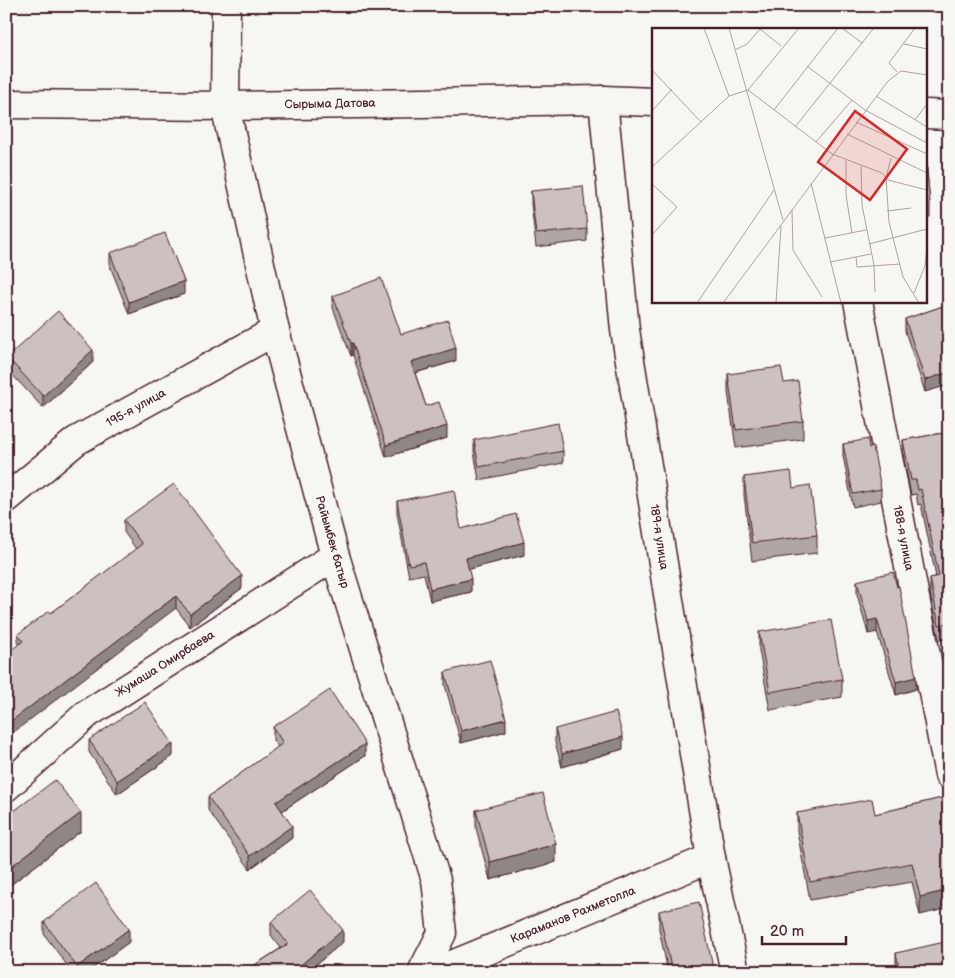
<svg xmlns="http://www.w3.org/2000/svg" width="955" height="978" viewBox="0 0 955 978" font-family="'Balsamiq Sans',sans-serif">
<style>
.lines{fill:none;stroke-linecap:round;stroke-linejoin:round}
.minor-casing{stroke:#4a1f2b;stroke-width:31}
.minor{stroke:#f6f6f2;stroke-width:28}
.wall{fill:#afa6a5;stroke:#4a1f2b}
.shaded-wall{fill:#8f8786;stroke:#4a1f2b}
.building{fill:#ccc1c0;stroke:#4a1f2b}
.labels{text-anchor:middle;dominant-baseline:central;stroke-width:5;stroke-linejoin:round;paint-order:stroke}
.street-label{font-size:12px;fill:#4a1f2b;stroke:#f6f6f2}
.inset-road{fill:none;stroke:#b1a0a2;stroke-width:1}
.view{fill:#d62828;fill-opacity:0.15;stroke:#d62828;stroke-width:2.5}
.inset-edge{fill:none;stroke:#4a1f2b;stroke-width:2.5}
</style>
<rect width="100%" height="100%" fill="#f6f6f2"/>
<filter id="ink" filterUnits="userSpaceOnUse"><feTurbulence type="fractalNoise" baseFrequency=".02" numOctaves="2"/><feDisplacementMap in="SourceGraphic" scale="10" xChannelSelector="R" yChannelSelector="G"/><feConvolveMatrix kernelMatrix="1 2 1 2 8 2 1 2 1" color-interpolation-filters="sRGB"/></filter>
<g filter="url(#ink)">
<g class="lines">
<defs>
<g id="minor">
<path d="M226,6L225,106L275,331L335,556L436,880L442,933L422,972"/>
<path d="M603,100L625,330L711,858L735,972"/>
<path d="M6,104L225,106L603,100L654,102"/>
<path d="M926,114L949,115"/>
<path d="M858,301L949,775"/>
<path d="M6,499L76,441L275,331"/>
<path d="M6,787L87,714L335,556"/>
<path d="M435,972L711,858"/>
</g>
</defs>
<use href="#minor" class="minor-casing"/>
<use href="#minor" class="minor"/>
</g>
<g class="wall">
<path d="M926,159L930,204V217H926Z"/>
<path d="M531,191L587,229V241L536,247L531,204Z"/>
<path d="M110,253L184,294L129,314L110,266Z"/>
<path d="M333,296L401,334L456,361L415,373L426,406L447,438L386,457L353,355L351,356L333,308Z"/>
<path d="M949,304L925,392L905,331V319Z"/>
<path d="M7,357L93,362L43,408L7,369Z"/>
<path d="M728,374L784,383L803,421V439L736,448L728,392Z"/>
<path d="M949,432V638L939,640L930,593V578L936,577L921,504L918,505L916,494L911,495L903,454V440Z"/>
<path d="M474,440L563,451V463L479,480L474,452Z"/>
<path d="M843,444L869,448L881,489V501L853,507L843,456Z"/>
<path d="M744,477L793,488L817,535V553L752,561L744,495Z"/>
<path d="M397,501L461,529L524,555L469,569L471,592L430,601L424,574L409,577L397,513Z"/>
<path d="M124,520L242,588L190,627L176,608L18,645V634L51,613L136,549L124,532Z"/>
<path d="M857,581L916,689L896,695L877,632L868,634L857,594Z"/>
<path d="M759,632L842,679V697L770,710L759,650Z"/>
<path d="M445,672L506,731L461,743L445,685Z"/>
<path d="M273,727L365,756L282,811L292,838L250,869L208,810V797L278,747L273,740Z"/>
<path d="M555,729L623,749L562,767L555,742Z"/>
<path d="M89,740L173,756L117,794L89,752Z"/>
<path d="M946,797L920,915L912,882L810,900L797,831V813L875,814Z"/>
<path d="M476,810L556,862L490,880L476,828Z"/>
<path d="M6,817L81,831L9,886L6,884Z"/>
<path d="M659,911L714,972H668L659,929Z"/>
<path d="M44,922L129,942L88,972H72L44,934Z"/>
<path d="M271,922L343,942L307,972H244L281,948L271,935Z"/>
<path d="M896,953L949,972H898L896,965Z"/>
</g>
<g class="shaded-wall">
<path d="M184,281V294L129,314V302Z"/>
<path d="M351,343H353V355L351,356Z"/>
<path d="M456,348V361L411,374V362Z"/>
<path d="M93,350V362L43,408V396Z"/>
<path d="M949,372V385L925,392V380Z"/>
<path d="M447,426V438L386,457V445Z"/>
<path d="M524,542V555L466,570V558Z"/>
<path d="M242,576V588L190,627V614Z"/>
<path d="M471,579V592L430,601V589Z"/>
<path d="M176,596V608L6,738V725Z"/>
<path d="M877,619V632L868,634V621Z"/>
<path d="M916,677V689L896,695V682Z"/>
<path d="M506,719V731L461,743V731Z"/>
<path d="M623,737V749L562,767V754Z"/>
<path d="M173,744V756L117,794V781Z"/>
<path d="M365,744V756L276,815V802Z"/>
<path d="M81,813V831L9,886V868Z"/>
<path d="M292,826V838L250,869V856Z"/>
<path d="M556,844V862L490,880V862Z"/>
<path d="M949,890V908L920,915V897Z"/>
<path d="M129,929V942L88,972H77V967Z"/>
<path d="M343,930V942L307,972H292Z"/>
</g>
<g class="building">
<path d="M926,159L930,204L926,205Z"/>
<path d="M583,186L587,229L536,234L531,191Z"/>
<path d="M165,233L184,281L129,302L110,253Z"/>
<path d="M381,278L401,334L448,320L456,348L411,362L426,406L439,402L447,426L386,445L353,343H351L333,296Z"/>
<path d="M949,304V372L925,380L905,319Z"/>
<path d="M58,311L93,350L43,396L7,357Z"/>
<path d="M781,367L784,383L798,381L803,421L736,430L728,374Z"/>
<path d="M558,423L563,451L479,467L474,440Z"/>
<path d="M949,432V623L939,625L930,578L939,576L921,489L918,490L916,480H911L903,440Z"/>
<path d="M868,439L869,448L873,447L881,489L853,494L843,444Z"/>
<path d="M791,471L793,488L810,485L817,535L752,543L744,477Z"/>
<path d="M174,484L242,576L190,614L176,596L6,725V654L23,641L18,634L49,611L51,613L142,544L124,520Z"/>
<path d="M454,490L461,529L516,514L524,542L466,558L471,579L430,589L424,562L409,565L397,501Z"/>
<path d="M893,572L897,587L899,586L916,677L896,682L877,619L868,621L857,581Z"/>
<path d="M831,620L842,679L770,692L759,632Z"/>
<path d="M490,660L506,719L461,731L445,672Z"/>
<path d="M330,690L365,744L276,802L292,826L250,856L208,797L283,743L273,727Z"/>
<path d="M145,702L173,744L117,781L89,740Z"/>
<path d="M616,712L623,737L562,754L555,729Z"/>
<path d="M55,780L81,813L9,868L6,865V817Z"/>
<path d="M543,793L556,844L490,862L476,810Z"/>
<path d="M946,797L949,810V890L920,897L912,863L810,882L797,813L872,799L875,814Z"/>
<path d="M96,883L129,929L77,967L44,922Z"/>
<path d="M310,890L343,930L292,972H244L288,944L271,922Z"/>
<path d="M699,902L714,972H672L659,911Z"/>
<path d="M949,941V972H900L896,953Z"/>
</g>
</g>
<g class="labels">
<g class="street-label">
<text transform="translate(330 104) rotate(-1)">Сырыма Датова</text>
<text transform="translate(136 408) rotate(-29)">195-я улица</text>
<text transform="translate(659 537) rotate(81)">189-я улица</text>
<text transform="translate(903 538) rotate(79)">188-я улица</text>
<text transform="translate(332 542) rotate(74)">Райымбек батыр</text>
<text transform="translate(165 664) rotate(-32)">Жумаша Омирбаева</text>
<text transform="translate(573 915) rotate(-22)">Караманов Рахметолла</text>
</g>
</g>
<g transform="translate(652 28)">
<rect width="275" height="275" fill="#f6f6f2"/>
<path class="inset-road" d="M52,0L77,68M77,0L131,192M190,0L210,15M108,1L129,18M252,16L275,21M83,22L95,16L109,0M155,38L213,82L275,115M0,42L49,94M245,44L237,35L263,0M96,62L180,126L230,145L236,152L275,162M224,68L275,99M122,82L186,0M0,83L20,61M263,92L275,76M204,94L275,126M143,99L222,0M195,106L275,145M164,114L200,72M239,130L234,150L237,194L251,249L267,275M194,132V167L200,205M209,138L210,177L222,237L223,264M0,139L77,68L96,62L147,0M159,155L189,275M0,156L25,179L0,207M140,182L141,222L170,269M235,183L259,180M173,210L214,202M217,216L275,201M204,229L205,239L248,236M178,234L219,226M262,265L273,238L275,219M45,275L122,162M71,275L236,53L249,43L275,47M124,275L129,198"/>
<path class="view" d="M203,83L255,121L218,172L166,134Z"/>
<rect width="275" height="275" class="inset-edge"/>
</g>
<rect width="955" height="978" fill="none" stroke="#f6f6f2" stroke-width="25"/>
<rect x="12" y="12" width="930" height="953" fill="none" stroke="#4a1f2b" stroke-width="2" filter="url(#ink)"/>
<path d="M762 936v8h84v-8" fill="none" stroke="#4a1f2b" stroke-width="2.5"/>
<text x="770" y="936" font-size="15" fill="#4a1f2b" stroke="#f6f6f2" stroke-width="4" paint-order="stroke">20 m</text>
</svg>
